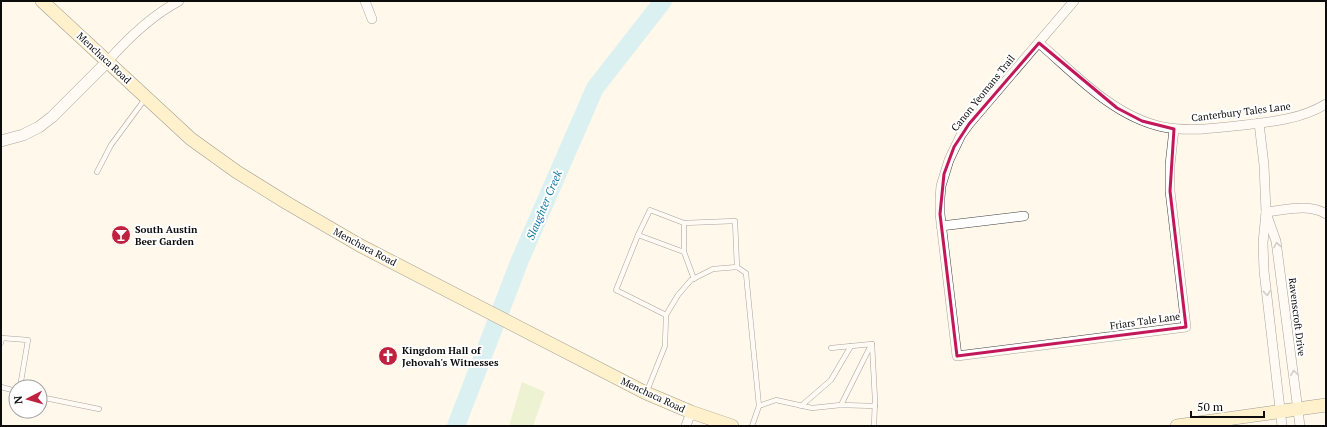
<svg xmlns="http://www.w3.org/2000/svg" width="1327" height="427" viewBox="0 0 1327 427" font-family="'PT Serif',serif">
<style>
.green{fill:#d8eab4}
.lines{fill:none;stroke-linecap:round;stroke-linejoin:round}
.river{stroke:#aee7f8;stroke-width:18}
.service-casing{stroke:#3f3f3f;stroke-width:5.5}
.minor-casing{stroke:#3f3f3f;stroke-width:10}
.tertiary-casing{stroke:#3f3f3f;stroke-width:12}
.secondary-casing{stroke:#2e2e2e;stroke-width:14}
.service{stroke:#fff;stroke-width:4.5}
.minor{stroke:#fff;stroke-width:9}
.tertiary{stroke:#fff;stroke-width:11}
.secondary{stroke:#ffe9a6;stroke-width:13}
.oneway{stroke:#9e9e9e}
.marked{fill:none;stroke:#c2185b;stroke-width:3;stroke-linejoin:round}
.labels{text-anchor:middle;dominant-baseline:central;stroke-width:4;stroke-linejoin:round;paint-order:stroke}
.street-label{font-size:10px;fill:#0c0c0c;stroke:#fff}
.poi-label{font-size:10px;font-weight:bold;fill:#0c0c0c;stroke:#fff;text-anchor:start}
.water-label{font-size:11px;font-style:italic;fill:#1376a0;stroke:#fff}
</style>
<rect width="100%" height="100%" fill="#fff8eb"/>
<path class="green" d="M522,382L545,392L533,426H509Z"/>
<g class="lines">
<path class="river" d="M456,426L520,260L595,88L663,1"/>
<defs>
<g id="service">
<path d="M97,172L111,145L145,99"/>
<path d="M684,223V252"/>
<path d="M638,235L650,210L684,223L735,221L737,267"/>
<path d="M666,315L616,290L638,235L684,252L694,279"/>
<path d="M1,343L2,338L28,340L20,387"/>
<path d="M872,344L875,400L874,426"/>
<path d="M831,348L872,344"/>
<path d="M1,387L16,391"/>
<path d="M647,391L665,346L666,315L678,295L691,280L713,269L737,267L746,273L747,284L759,406L752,426"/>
<path d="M40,397L99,409"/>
<path d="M841,405L871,345"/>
<path d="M759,406L776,400L812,408L841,405L875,406"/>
<path d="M801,406L831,380L851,346"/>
</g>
<g id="minor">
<path d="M365,1L372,19"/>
<path d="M1074,1L969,124L961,135L949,160L941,186L940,198V214L957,356L1186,327L1170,191V165L1174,129"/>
<path d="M1039,43C1075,74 1114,117 1163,127C1189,132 1218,128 1244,125C1272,122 1301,119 1326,104"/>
<path d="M108,61C129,37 151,16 179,1"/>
<path d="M1259,123L1264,165L1266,212L1263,243L1264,271L1282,426"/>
<path d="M1266,212C1286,210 1309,203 1326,214"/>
<path d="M1267,216L1276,241L1300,426"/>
<path d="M941,226L1024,216"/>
<path d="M686,426L691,412"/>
</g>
<path id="tertiary" d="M1,141L23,135L39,127L52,117L108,61"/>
<g id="secondary">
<path d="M42,1L191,139L237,172L287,203L361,246L646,393L691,412L732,426"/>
<path d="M1177,426L1326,405"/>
</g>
</defs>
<use href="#service" class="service-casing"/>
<use href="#minor" class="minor-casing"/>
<use href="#tertiary" class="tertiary-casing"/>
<use href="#secondary" class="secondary-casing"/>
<use href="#service" class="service"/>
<use href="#minor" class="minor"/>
<use href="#tertiary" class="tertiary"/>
<use href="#secondary" class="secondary"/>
</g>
<defs><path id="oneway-chevron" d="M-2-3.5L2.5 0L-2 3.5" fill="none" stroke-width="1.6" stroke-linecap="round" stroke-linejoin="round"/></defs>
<g class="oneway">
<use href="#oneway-chevron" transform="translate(1277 245) rotate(-100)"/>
<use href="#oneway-chevron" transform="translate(1267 293) rotate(84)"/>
<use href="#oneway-chevron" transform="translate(1294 373) rotate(-97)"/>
</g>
<path d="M0 0H1327V427H0ZM1039,43L1117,108L1142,121L1174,129L1170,191L1186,327L957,356L940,214L944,174L954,147L969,124Z" fill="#fff8eb" fill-opacity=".55" fill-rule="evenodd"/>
<path class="marked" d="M1039,43L1117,108L1142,121L1174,129L1170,191L1186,327L957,356L940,214L944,174L954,147L969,124Z"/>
<defs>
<symbol id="bar-disc" viewBox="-11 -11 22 22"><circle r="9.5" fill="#bf213f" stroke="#fff"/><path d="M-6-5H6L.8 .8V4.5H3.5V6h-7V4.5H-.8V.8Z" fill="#fff"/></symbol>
<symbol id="church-disc" viewBox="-11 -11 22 22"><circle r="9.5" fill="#bf213f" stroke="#fff"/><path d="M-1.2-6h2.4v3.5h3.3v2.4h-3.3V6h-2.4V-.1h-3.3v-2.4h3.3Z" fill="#fff"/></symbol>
</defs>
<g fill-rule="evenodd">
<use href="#bar-disc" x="110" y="224" width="22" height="22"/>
<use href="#church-disc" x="377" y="345" width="22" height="22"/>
</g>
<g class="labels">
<g class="street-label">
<text transform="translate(104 58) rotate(43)">Menchaca Road</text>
<text transform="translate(983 93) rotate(-51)">Canon Yeomans Trail</text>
<text transform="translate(1241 112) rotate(-7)">Canterbury Tales Lane</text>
<text transform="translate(365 247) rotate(28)">Menchaca Road</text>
<text transform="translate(1297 317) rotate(83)">Ravenscroft Drive</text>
<text transform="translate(1145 321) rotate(-8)">Friars Tale Lane</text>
<text transform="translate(653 395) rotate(25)">Menchaca Road</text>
</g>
<g class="poi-label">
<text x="135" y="229">South Austin<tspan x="135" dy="12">Beer Garden</tspan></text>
<text x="402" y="350">Kingdom Hall of<tspan x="402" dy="12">Jehovah's Witnesses</tspan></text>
</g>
<g class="water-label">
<text transform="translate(544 205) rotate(-67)">Slaughter Creek</text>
</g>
</g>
<rect width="1327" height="427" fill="none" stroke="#0c0c0c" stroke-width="4"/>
<g transform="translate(28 399) rotate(264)"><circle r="19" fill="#ffffff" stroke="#9e9e9e"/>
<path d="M0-3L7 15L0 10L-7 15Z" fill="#bf213f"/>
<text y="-6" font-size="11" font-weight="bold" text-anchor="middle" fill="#0c0c0c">N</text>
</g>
<path d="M1191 411v6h73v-6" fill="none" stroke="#0c0c0c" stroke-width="2"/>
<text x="1197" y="411" font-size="12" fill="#0c0c0c" stroke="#ffffff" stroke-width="3" paint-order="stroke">50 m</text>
</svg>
